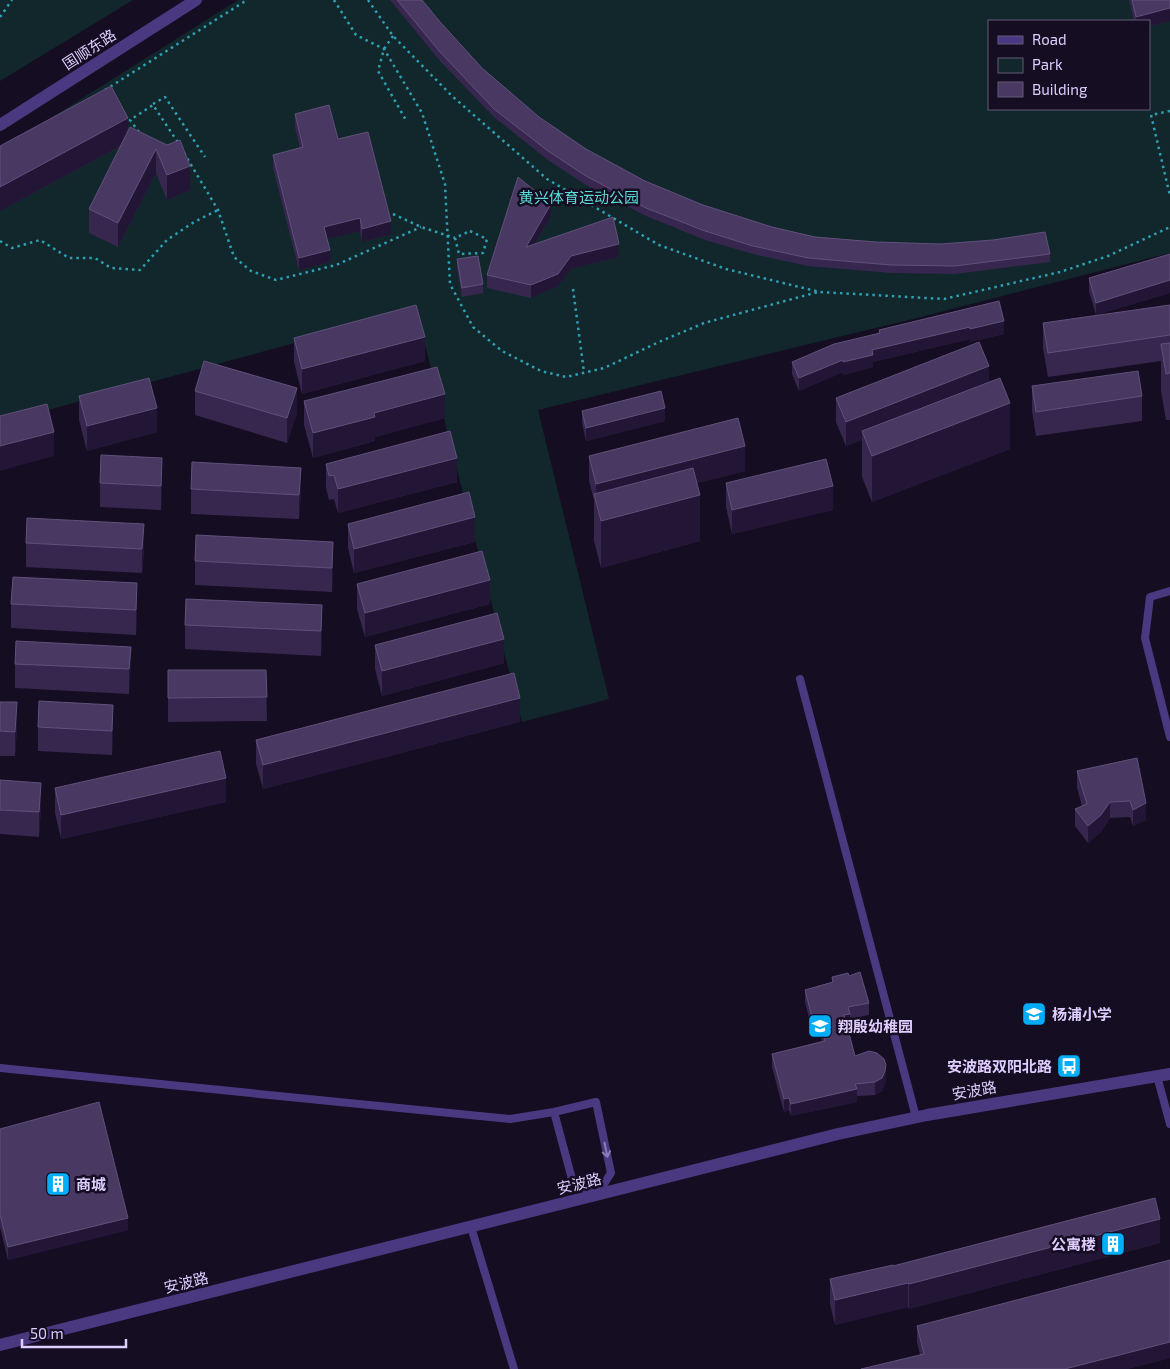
<svg xmlns="http://www.w3.org/2000/svg" width="1170" height="1369" viewBox="0 0 1170 1369" font-family="'Exo 2','Noto Sans SC',sans-serif">
<style>
.green{fill:#11272b;fill-rule:evenodd}
.lines{fill:none;stroke-linecap:round;stroke-linejoin:round}
.path{stroke:#2f9fb2;stroke-width:2.5;stroke-dasharray:2.5 4;stroke-linecap:butt}
.service{stroke:#4a3980;stroke-width:8}
.tertiary{stroke:#4a3980;stroke-width:12}
.wall{fill:#37274f}
.shaded-wall{fill:#221535}
.building{fill:#493962;stroke:#60507b}
.oneway{stroke:#8d7cb9}
.labels{text-anchor:middle;dominant-baseline:central;stroke-width:5;stroke-linejoin:round;paint-order:stroke}
.street-label{font-size:15px;fill:#deceff;stroke:#150d21}
.park-label{font-size:15px;fill:#5bded8;stroke:#150d21}
.poi-label{font-size:15px;font-weight:bold;fill:#deceff;stroke:#150d21;text-anchor:start}
</style>
<rect width="100%" height="100%" fill="#150d21"/>
<g class="green">
<path d="M0,0H133L0,81Z"/>
<path d="M238,0H1170V253L921,317L538,410L609,699L522,722L416,310L0,423V150ZM989,21H1149V109H989Z"/>
</g>
<g class="lines">
<g class="path">
<path d="M334,0L356,35L384,49L422,113L445,184L450,284L473,327L502,351L541,371L566,377L604,368L659,342L704,323L818,292"/>
<path d="M368,0L393,36L452,96L547,179L659,245L726,269L820,292L944,299L1060,272L1108,256L1170,227"/>
<path d="M0,17L12,0"/>
<path d="M393,36L384,49L378,71L407,122"/>
<path d="M105,90L247,0"/>
<path d="M153,104L165,97L205,157"/>
<path d="M1170,111L1151,115L1170,196"/>
<path d="M139,132L130,120L153,105L179,144"/>
<path d="M184,153L218,210L234,257L251,271L276,280L336,265L421,227"/>
<path d="M393,214L421,227L455,238"/>
<path d="M470,231L487,239L483,253L459,254L455,238Z"/>
<path d="M0,241L12,248L40,240L69,258H95L111,268L140,270L167,240L194,222L218,210"/>
<path d="M573,289L584,372"/>
</g>
<g class="service">
<path d="M1170,591L1150,597L1145,638L1170,737"/>
<path d="M800,679L916,1117"/>
<path d="M0,1068L510,1119L554,1112L596,1102L611,1173L596,1196L572,1179L554,1112"/>
<path d="M1157,1076L1170,1124"/>
<path d="M471,1227L514,1369"/>
</g>
<g class="tertiary">
<path d="M0,125L196,0"/>
<path d="M0,1345L838,1134L927,1115L1170,1074"/>
</g>
</g>
<g class="wall">
<path d="M390,0H422L441,23L482,68L539,117L586,149L645,181L703,205L772,227L815,237L876,242L1050,254V262L955,274L891,273L808,266L753,254L705,240L646,216L586,185L548,160L494,117L440,61Z"/>
<path d="M1129,0H1170V21L1149,26V21H1134Z"/>
<path d="M295,114L338,139L391,234L362,242L360,231L327,239L330,262L299,270L273,168V155L300,148L295,127Z"/>
<path d="M128,132L167,145L190,190L167,200L156,173L118,247L89,233V209L121,146L0,211V146Z"/>
<path d="M551,216L535,244L619,257L571,269L558,286L531,298L487,288V275Z"/>
<path d="M1170,254V293L1096,315L1089,291V278Z"/>
<path d="M457,259L483,284V293L462,297L457,268Z"/>
<path d="M999,301L1004,334L970,342V339L873,362V367L843,375V372L799,391L792,374V362L879,333V330Z"/>
<path d="M1170,305V420H1166L1161,391V361L1048,377L1043,348V323Z"/>
<path d="M294,338L425,361L302,394L294,362Z"/>
<path d="M989,382L1010,449L872,502L862,477V440L846,446L836,422V398Z"/>
<path d="M1032,386L1142,396V421L1036,436L1032,411Z"/>
<path d="M195,391L297,413L287,443L195,415Z"/>
<path d="M79,396L157,432L87,451L79,420Z"/>
<path d="M304,401L445,418L375,437V441L313,458L304,425Z"/>
<path d="M582,411L665,421L586,441L582,423Z"/>
<path d="M589,456L745,471L697,483L700,541L601,568L594,541V500L589,481Z"/>
<path d="M326,464L457,482L338,513L334,499L329,500L326,488Z"/>
<path d="M100,483H162L161,510L100,507Z"/>
<path d="M726,483L833,510L732,534L726,507Z"/>
<path d="M191,489L301,493L299,519L191,514Z"/>
<path d="M348,524L475,542L354,573L348,548Z"/>
<path d="M26,543L144,549L142,573L26,567Z"/>
<path d="M195,561L333,566L332,592L195,585Z"/>
<path d="M357,584L490,604L365,637L357,609Z"/>
<path d="M11,604L137,608L136,635L11,628Z"/>
<path d="M185,625L322,630L321,656L185,649Z"/>
<path d="M375,645L504,663L382,696L375,669Z"/>
<path d="M131,647L129,694L15,688V664Z"/>
<path d="M168,670H266L267,721L168,722Z"/>
<path d="M0,702L17,727L15,756H0Z"/>
<path d="M520,722L263,789L256,764V740Z"/>
<path d="M38,727L113,730L112,755L38,751Z"/>
<path d="M1137,758L1146,820L1133,826L1130,817L1110,818L1101,832L1088,843L1075,826V809L1082,806L1077,788V771Z"/>
<path d="M0,780L41,807L39,837L0,834Z"/>
<path d="M55,788L226,802L61,839L55,813Z"/>
<path d="M832,977L869,1003V1015L850,1019V1026L848,1027L855,1056L886,1077L885,1084L882,1091L875,1095L857,1096V1102L791,1116L789,1110L784,1112L772,1067V1054L822,1041L819,1028L812,1030L805,1002V990L832,982Z"/>
<path d="M0,1129L128,1230L8,1260L0,1227Z"/>
<path d="M1160,1243L909,1309L908,1307L835,1325L830,1304V1279L893,1266Z"/>
<path d="M1170,1260V1358L1127,1369L920,1355L917,1342V1326Z"/>
</g>
<g class="shaded-wall">
<path d="M1170,8V21L1149,26V21H1136V17Z"/>
<path d="M128,118V142L0,211V187Z"/>
<path d="M156,149V173L118,247V223Z"/>
<path d="M190,166V190L167,200V175Z"/>
<path d="M551,204V216L526,259V247Z"/>
<path d="M360,218V231L324,240V227Z"/>
<path d="M391,221V234L362,242V229Z"/>
<path d="M619,244V257L571,269L558,286L531,298V285L571,256Z"/>
<path d="M330,250V262L299,270V258Z"/>
<path d="M1170,280V293L1096,315V303Z"/>
<path d="M1004,321V334L970,342V329Z"/>
<path d="M970,327V339L873,362V367L843,375V362L872,350Z"/>
<path d="M425,337V361L302,394V369Z"/>
<path d="M843,360V372L799,391V378Z"/>
<path d="M989,366V390L862,431V440L846,446V422Z"/>
<path d="M297,388V413L287,443V418Z"/>
<path d="M445,394V418L375,437V441L313,458V433L374,413Z"/>
<path d="M1010,403V449L872,502V456Z"/>
<path d="M157,408V432L87,451V426Z"/>
<path d="M665,408V421L586,441V428Z"/>
<path d="M54,432V456L0,471V446Z"/>
<path d="M745,446V471L597,508L596,503V484Z"/>
<path d="M162,458V483L161,510V486Z"/>
<path d="M457,458V482L338,513V489Z"/>
<path d="M301,468V493L299,519V495Z"/>
<path d="M833,486V510L732,534V510Z"/>
<path d="M700,495V541L601,568V521Z"/>
<path d="M475,517V542L354,573V549Z"/>
<path d="M144,524V549L142,573V549Z"/>
<path d="M333,542V566L332,592V568Z"/>
<path d="M490,580V604L365,637V613Z"/>
<path d="M137,583V608L136,635V610Z"/>
<path d="M322,605V630L321,656V631Z"/>
<path d="M504,639V663L382,696V671Z"/>
<path d="M131,647V671L129,694V669Z"/>
<path d="M520,698V722L263,789V765Z"/>
<path d="M17,702V727L15,756V732Z"/>
<path d="M113,705V730L112,755V731Z"/>
<path d="M226,778V802L61,839V815Z"/>
<path d="M41,783V807L39,837V812Z"/>
<path d="M1110,802V818L1101,832L1088,843V826Z"/>
<path d="M1146,803V820L1133,826V810Z"/>
<path d="M850,1014V1026L844,1028V1015Z"/>
<path d="M819,1016V1028L812,1030V1017Z"/>
<path d="M886,1065V1077L885,1084L882,1091L875,1095V1082Z"/>
<path d="M857,1089V1102L791,1116V1104Z"/>
<path d="M789,1098V1110L784,1112V1099Z"/>
<path d="M128,1218V1230L8,1260V1247Z"/>
<path d="M1160,1219V1243L909,1309V1284Z"/>
<path d="M908,1283V1307L835,1325V1300Z"/>
<path d="M1170,1342V1358L1127,1369H1065Z"/>
</g>
<g class="building">
<path d="M397,0H422L441,23L482,68L539,117L586,149L645,181L703,205L772,227L815,237L876,242L941,244L993,240L1045,232L1050,254L955,266L891,265L808,258L753,246L705,231L646,208L586,176L548,151L494,109L440,52Z"/>
<path d="M1132,0H1170V8L1136,17Z"/>
<path d="M111,86L128,118L0,187V146Z"/>
<path d="M329,105L338,139L368,132L391,221L362,229L360,218L324,227L330,250L299,258L273,155L303,147L295,114Z"/>
<path d="M130,127L167,145L180,140L190,166L167,175L156,149L118,223L89,209Z"/>
<path d="M518,177L551,204L526,247L613,217L619,244L571,256L558,274L531,285L487,275Z"/>
<path d="M1170,254V280L1096,303L1089,278Z"/>
<path d="M478,256L483,284L462,288L457,259Z"/>
<path d="M999,301L1004,321L970,329V327L872,350L873,355L843,362V360L799,378L792,362L834,344L880,333L879,330Z"/>
<path d="M416,305L425,337L302,369L294,338Z"/>
<path d="M1170,305V335L1048,353L1043,323Z"/>
<path d="M979,342L989,366L846,422L836,398Z"/>
<path d="M1170,343V373L1166,374L1161,344Z"/>
<path d="M204,361L297,388L287,418L195,391Z"/>
<path d="M437,367L445,394L374,413L375,417L313,433L304,401Z"/>
<path d="M1138,371L1142,396L1036,412L1032,386Z"/>
<path d="M149,378L157,408L87,426L79,396Z"/>
<path d="M1000,378L1010,403L872,456L862,431Z"/>
<path d="M661,391L665,408L586,428L582,411Z"/>
<path d="M47,404L54,432L0,446V416Z"/>
<path d="M738,418L745,446L596,484L589,456Z"/>
<path d="M450,431L457,458L338,489L334,475L329,476L326,464Z"/>
<path d="M101,455L162,458L161,486L100,483Z"/>
<path d="M826,459L833,486L732,510L726,483Z"/>
<path d="M192,462L301,468L299,495L191,489Z"/>
<path d="M693,468L700,495L601,521L594,494Z"/>
<path d="M469,492L475,517L354,549L348,524Z"/>
<path d="M27,518L144,524L142,549L26,543Z"/>
<path d="M196,535L333,542L332,568L195,561Z"/>
<path d="M482,551L490,580L365,613L357,584Z"/>
<path d="M13,577L137,583L136,610L11,604Z"/>
<path d="M186,599L322,605L321,631L185,625Z"/>
<path d="M497,613L504,639L382,671L375,645Z"/>
<path d="M16,641L131,647L129,669L15,664Z"/>
<path d="M168,670H266L267,697L168,698Z"/>
<path d="M514,673L520,698L263,765L256,740Z"/>
<path d="M39,701L113,705L112,731L38,727Z"/>
<path d="M0,702H17L15,732L0,731Z"/>
<path d="M220,751L226,778L61,815L55,788Z"/>
<path d="M1137,758L1146,803L1133,810L1130,801L1110,802L1101,815L1088,826L1075,809L1087,804L1077,771Z"/>
<path d="M0,780L41,783L39,812L0,810Z"/>
<path d="M860,972L869,1003L848,1007L850,1014L844,1015L855,1056L869,1051L877,1053L884,1059L886,1065L885,1071L882,1078L875,1082L855,1084L857,1089L791,1104L789,1098L784,1099L772,1054L825,1041L819,1016L812,1017L805,990L833,982L832,977L848,973L849,976Z"/>
<path d="M99,1102L128,1218L8,1247L0,1214V1129Z"/>
<path d="M1155,1198L1160,1219L909,1284L908,1283L835,1300L830,1279L893,1265V1266Z"/>
<path d="M1170,1260V1342L1065,1369H861L924,1354L917,1326Z"/>
</g>
<defs><path id="oneway-shaft" d="M-6 0H5M1.5-3L5.5 0L1.5 3" fill="none" stroke-width="1.6" stroke-linecap="round" stroke-linejoin="round" transform="scale(1.25)"/></defs>
<use class="oneway" href="#oneway-shaft" transform="translate(606 1150) rotate(78)"/>
<defs>
<symbol id="school-square" viewBox="-11 -11 22 22"><rect x="-9" y="-9" width="18" height="18" rx="4" fill="#02adf7" stroke="#150d21"/><path d="M0-5L7-2L0 1L-7-2ZM-4 1L0 2.5L4 1V4Q0 6-4 4Z" fill="#fff"/></symbol>
<symbol id="bus-square" viewBox="-11 -11 22 22"><rect x="-9" y="-9" width="18" height="18" rx="4" fill="#02adf7" stroke="#150d21"/><path d="M-5-6H5V4H4V6H2V4H-2V6H-4V4H-5ZM-3.5-4V0h7V-4ZM-3.5 1.2v1.5H-2V1.2ZM2 1.2v1.5H3.5V1.2Z" fill="#fff"/></symbol>
<symbol id="building-square" viewBox="-11 -11 22 22"><rect x="-9" y="-9" width="18" height="18" rx="4" fill="#02adf7" stroke="#150d21"/><path d="M-4-6H4V6H1V3H-1V6H-4ZM-2.5-4.3h1.7v1.8h-1.7ZM.8-4.3h1.7v1.8H.8ZM-2.5-1h1.7V.8h-1.7ZM.8-1h1.7V.8H.8Z" fill="#fff"/></symbol>
</defs>
<g fill-rule="evenodd">
<use href="#school-square" x="1020" y="1000" width="28" height="28"/>
<use href="#school-square" x="806" y="1012" width="28" height="28"/>
<use href="#bus-square" x="1055" y="1052" width="28" height="28"/>
<use href="#building-square" x="44" y="1170" width="28" height="28"/>
<use href="#building-square" x="1099" y="1230" width="28" height="28"/>
</g>
<g class="labels">
<g class="street-label">
<text transform="translate(89 49) rotate(-33)">国顺东路</text>
<text transform="translate(974 1090) rotate(-10)">安波路</text>
<text transform="translate(579 1183) rotate(-14)">安波路</text>
<text transform="translate(186 1282) rotate(-14)">安波路</text>
</g>
<g class="park-label">
<text x="579" y="197">黄兴体育运动公园</text>
</g>
<g class="poi-label">
<text x="1052" y="1014">杨浦小学</text>
<text x="838" y="1026">翔殷幼稚园</text>
<text x="1052" y="1066" text-anchor="end">安波路双阳北路</text>
<text x="76" y="1184">商城</text>
<text x="1096" y="1244" text-anchor="end">公寓楼</text>
</g>
</g>
<rect x="988" y="20" width="162" height="90" fill="#150d21" stroke="#655a7a"/>
<rect x="998" y="36" width="25" height="8" fill="#4a3980" stroke="#655a7a"/>
<text x="1032" y="45" font-size="15" fill="#deceff">Road</text>
<rect x="998" y="58" width="25" height="15" fill="#11272b" stroke="#655a7a"/>
<text x="1032" y="70" font-size="15" fill="#deceff">Park</text>
<rect x="998" y="82" width="25" height="15" fill="#493962" stroke="#655a7a"/>
<text x="1032" y="95" font-size="15" fill="#deceff">Building</text>
<path d="M22 1339v8h104v-8" fill="none" stroke="#deceff" stroke-width="2.5"/>
<text x="30" y="1339" font-size="15" fill="#deceff" stroke="#150d21" stroke-width="4" paint-order="stroke">50 m</text>
</svg>
